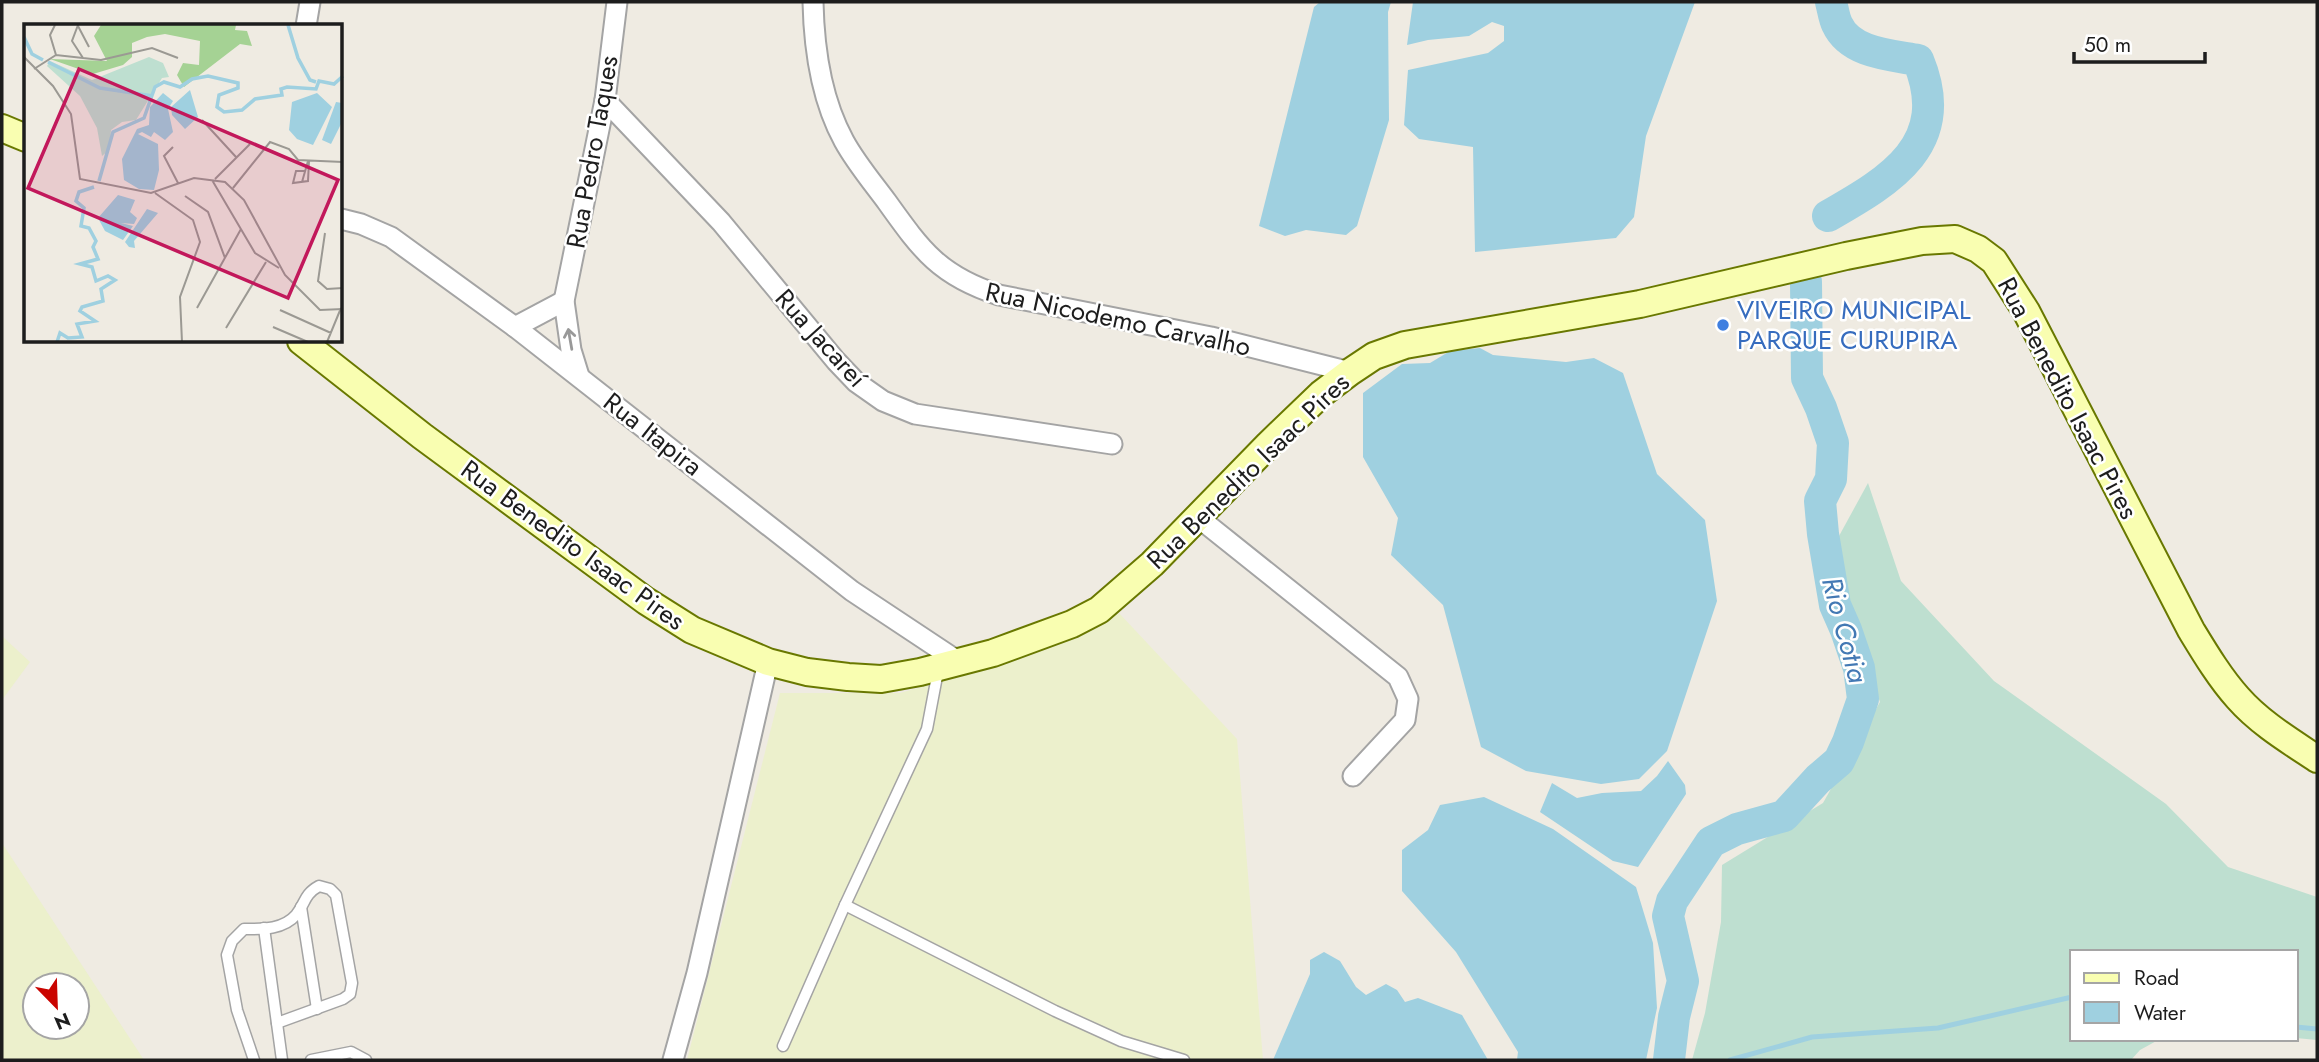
<svg xmlns="http://www.w3.org/2000/svg" width="2319" height="1062" viewBox="0 0 2319 1062" font-family="Jost,sans-serif">
<style>
.farmland{fill:#ecf0cc;fill-rule:evenodd}
.wetland{fill:#bedfd0}
.water{fill:#9fd0e0}
.lines{fill:none;stroke-linecap:round;stroke-linejoin:round}
.stream{stroke:#9fd0e0;stroke-width:5}
.river{stroke:#9fd0e0;stroke-width:32}
.lane-casing{stroke:#a4a4a4;stroke-width:13}
.street-casing{stroke:#a4a4a4;stroke-width:23}
.secondary-casing{stroke:#697800;stroke-width:30}
.lane{stroke:#fff;stroke-width:10}
.street{stroke:#fff;stroke-width:19}
.secondary{stroke:#f9feb1;stroke-width:26}
.oneway{stroke:#999}
.shop-dot{fill:#3f7fe0;stroke:#fff;stroke-width:2.5}
.labels{text-anchor:middle;dominant-baseline:central;stroke-width:5;stroke-linejoin:round;paint-order:stroke}
.street-label{font-size:26px;fill:#1d1d1d;stroke:#fff}
.shop-label{font-size:26px;fill:#366cbe;stroke:#fff;text-anchor:start}
.water-label{font-size:28px;font-style:italic;fill:#4379b4;stroke:#fff}
.inset-river{fill:none;stroke:#9fd0e0;stroke-width:3.5}
.inset-road{fill:none;stroke:#9b9993;stroke-width:2}
.view{fill:#c2185b;fill-opacity:0.15;stroke:#c2185b;stroke-width:3.5}
.inset-edge{fill:none;stroke:#1d1d1d;stroke-width:3.5}
</style>
<rect width="100%" height="100%" fill="#efebe2"/>
<g class="farmland">
<path d="M1119,613L1237,739L1263,1060H687L780,693H900L1010,662Z"/>
<path d="M2,636L30,662L2,700Z"/>
<path d="M2,843L144,1060H2ZM35,985H77V1027H35Z"/>
</g>
<path class="wetland" d="M1868,483L1901,581L1994,681L2166,804L2228,867L2317,897V1040L2296,1038V952H2072V1039H2160L2140,1050L2131,1060H1692L1705,1013L1721,922L1722,865L1823,803L1880,702L1827,558Z"/>
<g class="water">
<path d="M1320,2H1391L1388,12L1389,120L1357,226L1346,235L1306,230L1285,236L1259,226L1314,7Z"/>
<path d="M1413,2H1695L1646,136L1634,217L1616,238L1475,252L1473,147L1419,139L1404,125L1408,70L1488,53L1504,41V26L1492,22L1469,36L1428,40L1407,45Z"/>
<path d="M1480,348L1493,355L1566,362L1594,358L1623,373L1657,474L1705,520L1717,601L1667,751L1639,779L1601,784L1526,771L1481,747L1443,605L1391,555L1398,518L1363,457V393L1402,364L1430,363L1450,351Z"/>
<path d="M1668,761L1685,785L1686,794L1638,867L1613,861L1540,812L1552,783L1577,798L1602,793L1641,791L1657,776Z"/>
<path d="M1484,797L1553,829L1636,887L1653,943L1657,1008L1646,1060H1517L1518,1052L1456,952L1402,891V850L1428,830L1440,805Z"/>
<path d="M1324,952L1340,961L1356,987L1366,995L1386,984L1397,990L1405,1002L1418,998L1462,1015L1488,1060H1273L1310,974V960Z"/>
</g>
<g class="lines">
<g class="stream">
<path d="M2296,1027L2317,1029"/>
<path d="M1730,1060L1812,1037L1938,1028L2072,997"/>
</g>
<g class="river">
<path d="M1828,216C1891,180 1953,144 1918,60C1890,55 1850,53 1837,24C1834,18 1833,9 1831,2"/>
<path d="M1669,1060L1674,1017L1683,981L1668,916L1672,901L1711,842L1737,829L1784,816L1818,779L1839,761L1848,742L1863,699L1859,668L1846,630L1835,605L1823,534L1820,501L1831,479L1833,443L1821,408L1807,378L1806,282"/>
</g>
<defs>
<g id="lane">
<path d="M845,905L1055,1011L1121,1041L1184,1060"/>
<path d="M301,907L317,1009"/>
<path d="M264,928L282,1060"/>
<path d="M783,1046L845,905L927,729L938,671"/>
<path d="M254,1060L237,1010L227,955L232,941L244,929C261,929 283,930 296,915C306,903 303,895 319,886L330,889L336,895L352,983L350,994L343,999L277,1023"/>
<path d="M311,1060L351,1052L366,1060"/>
</g>
<g id="street">
<path d="M813,2C814,49 821,99 844,141C856,163 873,183 887,202C922,251 940,276 999,295L1211,337L1350,372"/>
<path d="M306,26L310,2"/>
<path d="M605,100L721,222L836,361L856,382L883,401L915,414L1112,444"/>
<path d="M341,219L361,224L391,237L515,327L852,591L959,662"/>
<path d="M515,327L564,301"/>
<path d="M579,376L571,350L564,301L605,100L617,2"/>
<path d="M1199,518L1398,677L1408,699L1405,720L1353,776"/>
<path d="M673,1060L697,973L768,662"/>
</g>
<g id="secondary">
<path d="M2,128L26,138"/>
<path d="M301,341L422,436L646,601L692,630L768,662L807,672L848,677L881,679L920,672L993,653L1072,624L1099,610L1152,564L1269,444L1321,394L1350,372L1374,356L1405,345L1640,304L1846,256L1922,241L1955,239L1978,249L1994,261L2026,311L2191,630C2205,653 2220,678 2238,698C2260,723 2290,741 2317,759"/>
</g>
</defs>
<use href="#lane" class="lane-casing"/>
<use href="#street" class="street-casing"/>
<use href="#secondary" class="secondary-casing"/>
<use href="#lane" class="lane"/>
<use href="#street" class="street"/>
<use href="#secondary" class="secondary"/>
</g>
<defs><path id="oneway-shaft" d="M-6 0H5M1.5-3L5.5 0L1.5 3" fill="none" stroke-width="1.6" stroke-linecap="round" stroke-linejoin="round" transform="scale(1.75)"/></defs>
<use class="oneway" href="#oneway-shaft" transform="translate(570 339) rotate(-100)"/>
<circle class="shop-dot" cx="1723" cy="325" r="7"/>
<g class="labels">
<g class="street-label">
<text transform="translate(592 152) rotate(-80)">Rua Pedro Taques</text>
<text transform="translate(1118 319) rotate(12)">Rua Nicodemo Carvalho</text>
<text transform="translate(821 338) rotate(48)">Rua Jacareí</text>
<text transform="translate(2068 398) rotate(62)">Rua Benedito Isaac Pires</text>
<text transform="translate(653 434) rotate(38)">Rua Itapira</text>
<text transform="translate(1248 471) rotate(-44)">Rua Benedito Isaac Pires</text>
<text transform="translate(573 545) rotate(36)">Rua Benedito Isaac Pires</text>
</g>
<g class="shop-label">
<text x="1737" y="310">VIVEIRO MUNICIPAL<tspan x="1737" dy="30">PARQUE CURUPIRA</tspan></text>
</g>
<g class="water-label">
<text transform="translate(1845 630) rotate(75)">Rio Cotia</text>
</g>
</g>
<g transform="translate(24 24)">
<rect width="318" height="318" fill="#efebe2"/>
<path d="M77,1H212L211,6L223,7L228,22L216,20L160,63L153,51L159,39L175,41L176,17L141,10L123,13L108,19V33L99,41L69,50L26,35L83,37L70,12Z" fill="#a5d294"/>
<path d="M125,33L139,39L145,53L138,54L112,96L98,98L87,106L86,125L78,132L73,104L56,72L23,42L26,37L68,56Z" fill="#bedfd0"/>
<path d="M166,66L174,93L161,105L148,91L147,83ZM139,69L149,77L144,85L149,108L141,116L130,108L127,113L118,108L114,110L134,120L135,146L130,166L115,165L100,156L98,135L113,105L125,101L126,83ZM293,69L308,83L289,121L273,115L265,106L268,78ZM312,78L318,79V98L307,120L298,116ZM94,171L111,176L106,188L113,194L110,200L97,199L109,202L99,216L81,207L74,194ZM123,185L134,189L110,217L111,224L105,223L101,218Z" fill="#9fd0e0"/>
<path class="inset-river" d="M264,1L274,34L286,56L292,58M0,13L8,30L19,36M24,38L76,64L129,72M75,157L89,108L120,94L131,63L140,58L156,63L168,55L184,52L214,59V64L195,71L193,83L200,88L218,86L231,75L258,71L257,65L263,63L292,65L295,57L310,60L319,52M33,318L36,309L44,314L58,313L53,300L71,297L56,287L58,283L79,277L77,265L91,256L84,252L72,257L68,243L56,240L74,235L69,223L72,217L65,204L57,202L60,184L52,177L55,168L70,163"/>
<path class="inset-road" d="M31,1L26,11L32,31M54,1L48,17L59,34M54,2L65,23M0,33L29,62L47,90L56,155L127,169L170,154L201,158L220,176L261,251L296,286L319,285M10,45L32,31L77,36L128,24L154,34M178,96L212,133M149,123L140,132L154,159M281,147H272L269,159L284,157L285,137M191,155L226,120M188,156L231,229L255,244M278,158L284,137M209,164L246,118L265,125L274,136L319,138M131,169L169,196L176,218L156,273L158,318M161,172L184,188L201,234M301,209L294,257L303,265L319,264M173,284L217,205M256,286L307,309M249,303L284,318M202,304L242,238M303,318L317,284"/>
<path class="view" d="M55,45L314,156L264,274L4,164Z"/>
<rect width="318" height="318" class="inset-edge"/>
</g>
<rect width="2319" height="1062" fill="none" stroke="#1d1d1d" stroke-width="7"/>
<rect x="2070" y="950" width="228" height="91" fill="#ffffff" stroke="#a5a5a5" stroke-width="2"/>
<rect x="2084" y="973" width="35" height="10" fill="#f9feb1" stroke="#a5a5a5" stroke-width="2"/>
<text x="2134" y="985" font-size="21" fill="#1d1d1d">Road</text>
<rect x="2084" y="1002" width="35" height="21" fill="#9fd0e0" stroke="#a5a5a5" stroke-width="2"/>
<text x="2134" y="1020" font-size="21" fill="#1d1d1d">Water</text>
<g transform="translate(56 1006) rotate(157)"><circle r="33" fill="#ffffff" stroke="#a5a5a5" stroke-width="2"/>
<path d="M0-5L12 26L0 18L-12 26Z" fill="#ca0400"/>
<text y="-10" font-size="19" font-weight="bold" text-anchor="middle" fill="#1d1d1d">N</text>
</g>
<path d="M2074 52v10h131v-10" fill="none" stroke="#1d1d1d" stroke-width="3.5"/>
<text x="2084" y="52" font-size="21" fill="#1d1d1d" stroke="#ffffff" stroke-width="5" paint-order="stroke">50 m</text>
</svg>
